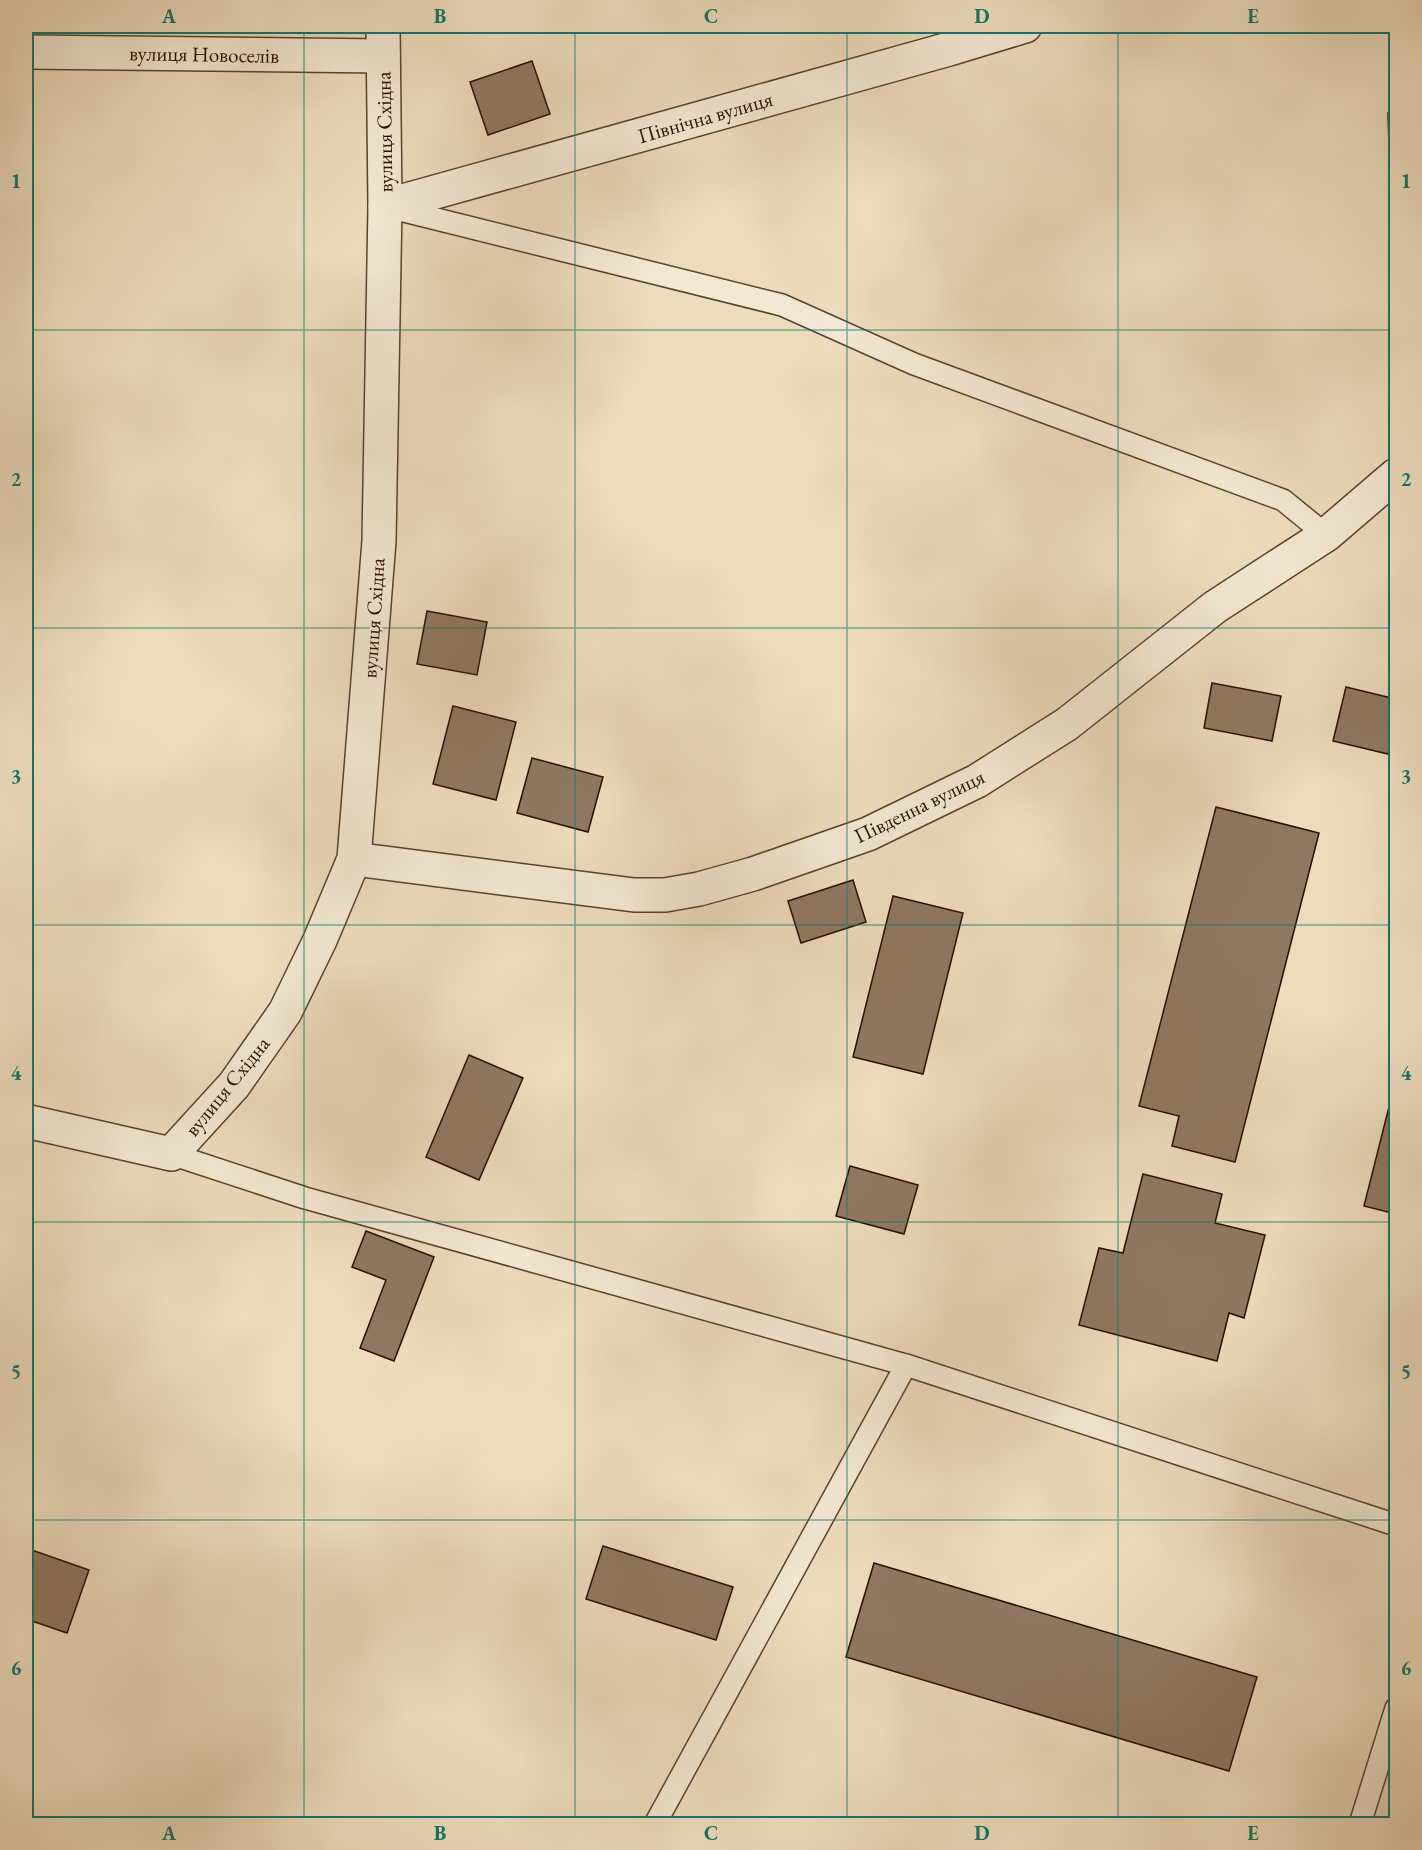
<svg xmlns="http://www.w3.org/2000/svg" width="1422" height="1850" viewBox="0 0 1422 1850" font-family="'EB Garamond',serif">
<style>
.building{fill:#8f7862;stroke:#2a0c00;stroke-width:1.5}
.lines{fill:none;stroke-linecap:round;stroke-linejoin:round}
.lane-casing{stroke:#5b402f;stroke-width:24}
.street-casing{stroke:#5b402f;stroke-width:36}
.lane{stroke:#f3e8d3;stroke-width:21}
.street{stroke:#f3e8d3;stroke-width:33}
.grid{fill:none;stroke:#0f766e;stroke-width:1.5;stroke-opacity:0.55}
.labels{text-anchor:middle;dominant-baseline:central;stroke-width:4.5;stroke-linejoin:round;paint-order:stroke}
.street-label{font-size:21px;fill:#2a0c00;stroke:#f3e8d3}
.neatline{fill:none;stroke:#0f766e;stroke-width:2}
.grid-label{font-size:20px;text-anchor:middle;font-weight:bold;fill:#0f766e}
</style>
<rect width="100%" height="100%" fill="#eddcbc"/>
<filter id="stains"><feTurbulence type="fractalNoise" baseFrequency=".00333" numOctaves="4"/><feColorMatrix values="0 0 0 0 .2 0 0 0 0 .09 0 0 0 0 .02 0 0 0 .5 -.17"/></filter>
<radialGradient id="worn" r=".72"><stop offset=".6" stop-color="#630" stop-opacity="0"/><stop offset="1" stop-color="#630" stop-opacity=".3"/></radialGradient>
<g class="building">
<path d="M532,61L550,114L488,135L470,82Z"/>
<path d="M1388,113H1396V181H1390Z"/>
<path d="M427,611L487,622L477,675L417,664Z"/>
<path d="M1212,683L1281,696L1272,741L1204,728Z"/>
<path d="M1346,687L1396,699V718L1388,754L1333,741Z"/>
<path d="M453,706L516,722L496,800L433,784Z"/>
<path d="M532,758L603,777L588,832L517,813Z"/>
<path d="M1216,807L1319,833L1235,1162L1172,1146L1179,1116L1139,1106Z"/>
<path d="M853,880L866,922L801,943L788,901Z"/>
<path d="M893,896L963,913L923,1074L853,1057Z"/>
<path d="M469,1055L523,1078L479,1180L426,1157Z"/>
<path d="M1396,1079V1214L1364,1206Z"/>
<path d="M850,1166L918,1185L904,1234L836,1216Z"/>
<path d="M1143,1174L1222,1194L1215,1223L1265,1235L1244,1318L1229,1313L1217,1361L1079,1325L1099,1248L1123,1253Z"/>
<path d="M366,1231L434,1257L394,1361L360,1348L386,1280L352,1267Z"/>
<path d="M603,1546L733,1587L716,1640L586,1599Z"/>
<path d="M26,1548L89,1570L67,1633L26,1619Z"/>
<path d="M874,1563L1257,1677L1229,1771L846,1657Z"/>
</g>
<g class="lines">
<defs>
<g id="lane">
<path d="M388,207L782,305L914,364L1283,500L1326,535"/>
<path d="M171,1154L305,1198L906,1365L1396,1525"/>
<path d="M655,1824L906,1365"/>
<path d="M1360,1824L1396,1708"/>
</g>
<g id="street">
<path d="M26,52L383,56"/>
<path d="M385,206L949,49L1025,26"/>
<path d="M354,859L634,895H665L699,889L753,874L868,834L977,781L1067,724L1215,607L1326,535L1396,475"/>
<path d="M26,1121L171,1154L234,1085L285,1012L320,940L354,859L379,541L385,206L383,26"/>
</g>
</defs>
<use href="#lane" class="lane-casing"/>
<use href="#street" class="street-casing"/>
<use href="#lane" class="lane"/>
<use href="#street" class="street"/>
</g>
<path class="grid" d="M304,26V1824M575,26V1824M847,26V1824M1118,26V1824M26,330H1396M26,628H1396M26,925H1396M26,1222H1396M26,1520H1396"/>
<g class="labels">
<g class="street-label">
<text transform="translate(204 54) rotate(1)">вулиця Новоселів</text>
<text transform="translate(705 117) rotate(-16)">Північна вулиця</text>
<text transform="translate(384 132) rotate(-91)">вулиця Східна</text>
<text transform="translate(373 618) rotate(-86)">вулиця Східна</text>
<text transform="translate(919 806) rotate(-26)">Південна вулиця</text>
<text transform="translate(227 1086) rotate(-51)">вулиця Східна</text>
</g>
</g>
<rect width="1422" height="1850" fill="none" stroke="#eddcbc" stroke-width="66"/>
<rect x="33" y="33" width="1356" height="1784" class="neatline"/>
<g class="grid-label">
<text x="169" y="23">A</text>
<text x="440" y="23">B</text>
<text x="711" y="23">C</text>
<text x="982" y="23">D</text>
<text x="1253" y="23">E</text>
<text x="16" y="188">1</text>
<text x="1406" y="188">1</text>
<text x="16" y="486">2</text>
<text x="1406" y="486">2</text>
<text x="16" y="783">3</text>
<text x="1406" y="783">3</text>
<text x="16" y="1080">4</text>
<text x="1406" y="1080">4</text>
<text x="16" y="1378">5</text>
<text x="1406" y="1378">5</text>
<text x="16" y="1675">6</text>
<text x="1406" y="1675">6</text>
<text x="169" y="1840">A</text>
<text x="440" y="1840">B</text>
<text x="711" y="1840">C</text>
<text x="982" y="1840">D</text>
<text x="1253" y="1840">E</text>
</g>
<rect width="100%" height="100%" filter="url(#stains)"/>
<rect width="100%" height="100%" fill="url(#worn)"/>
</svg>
